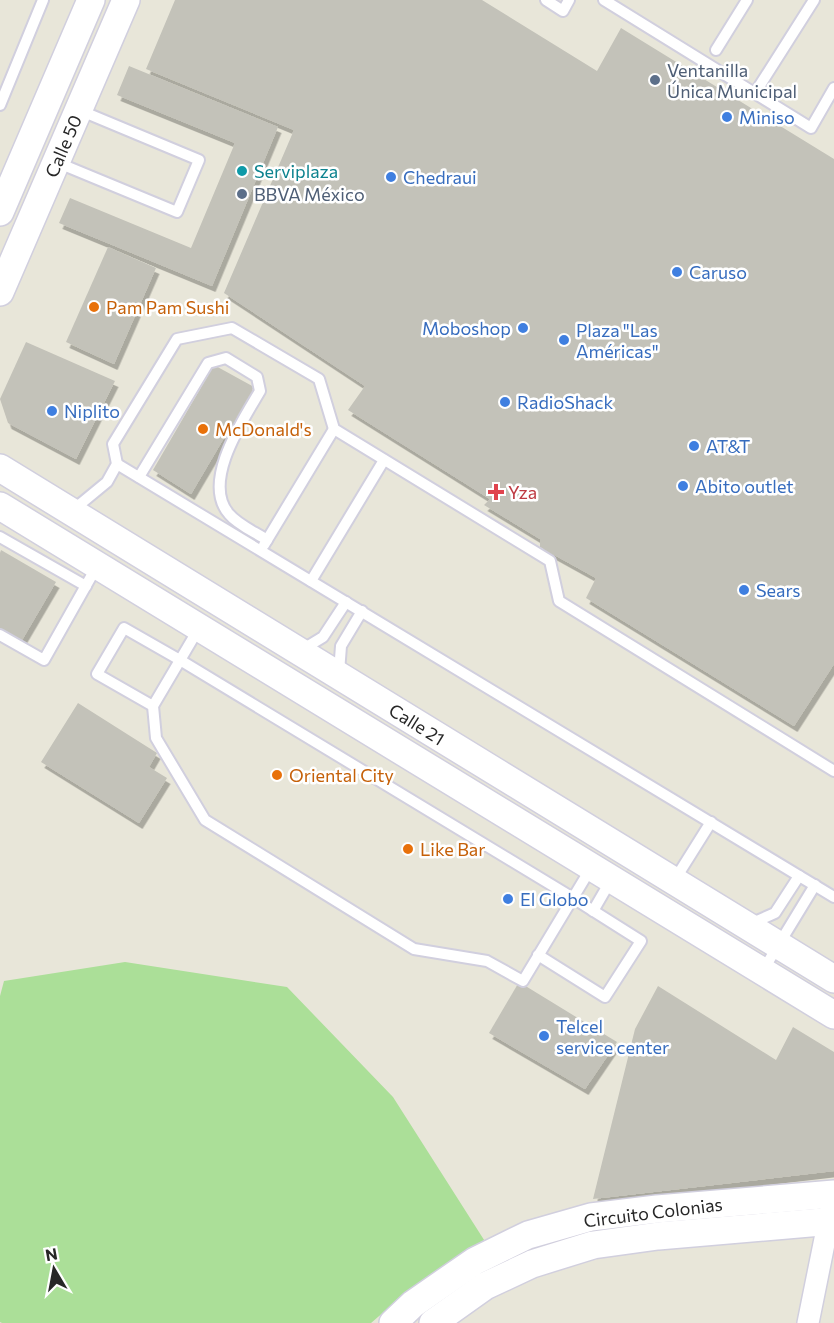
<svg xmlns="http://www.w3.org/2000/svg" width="834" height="1323" viewBox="0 0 834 1323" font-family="Commissioner,sans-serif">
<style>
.pitch{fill:#abdf98}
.building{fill:#c3c2b9;filter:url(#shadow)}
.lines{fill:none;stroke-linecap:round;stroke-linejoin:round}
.service-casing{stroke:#d1cfde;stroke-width:14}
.minor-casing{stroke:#d1cfde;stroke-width:24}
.tertiary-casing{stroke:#d1cfde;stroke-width:30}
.service{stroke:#fff;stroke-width:10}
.minor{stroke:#fff;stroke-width:21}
.tertiary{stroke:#fff;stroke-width:27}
.service-dot{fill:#5c6f8a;stroke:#fff;stroke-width:2}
.shop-dot{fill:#3f7fe0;stroke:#fff;stroke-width:2}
.culture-dot{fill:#0f9aa8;stroke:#fff;stroke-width:2}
.food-dot{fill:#e8710a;stroke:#fff;stroke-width:2}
.health-dot{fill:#e0444e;stroke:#fff;stroke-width:2}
.labels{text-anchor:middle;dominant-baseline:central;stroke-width:5;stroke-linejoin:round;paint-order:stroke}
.service-label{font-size:18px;fill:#4e5e75;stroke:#fff;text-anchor:start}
.shop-label{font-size:18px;fill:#366cbe;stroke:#fff;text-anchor:start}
.street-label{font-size:18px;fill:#272727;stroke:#fff}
.culture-label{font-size:18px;fill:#0d838f;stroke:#fff;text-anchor:start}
.food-label{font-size:18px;fill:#c56008;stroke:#fff;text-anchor:start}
.health-label{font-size:18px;fill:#be3a42;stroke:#fff;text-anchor:start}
</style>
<defs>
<filter id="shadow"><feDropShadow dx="3.5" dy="6" stdDeviation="0" flood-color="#0004"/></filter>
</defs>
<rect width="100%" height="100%" fill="#e8e6d9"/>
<path class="pitch" d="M125,962L287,987L393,1097L486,1243L431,1274L407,1292L371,1323H2L0,1322V996L4,981Z"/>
<g class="building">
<path d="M175,0H482L597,71L621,28L834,159V664L794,726L586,598L596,578L540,547V539L484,505L490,499L348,410L365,386L224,293L294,130L146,69Z"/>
<path d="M129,66L278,127L212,286L59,223L70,198L191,248L235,143L117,95Z"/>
<path d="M108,247L156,268L114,364L66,342Z"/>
<path d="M26,342L115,381L76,459L8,423L0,399Z"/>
<path d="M214,365L254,387L191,494L153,470Z"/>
<path d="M1,550L56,582L22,640L0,628V553Z"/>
<path d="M78,703L157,753L149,767L167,778L139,823L41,762Z"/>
<path d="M519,982L617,1042L585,1089L489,1033Z"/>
<path d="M658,986L776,1060L793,1027L834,1052V1171L593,1199L635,1029Z"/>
</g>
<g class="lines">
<defs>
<g id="service">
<path d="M546,0L563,11L569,0"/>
<path d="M604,0L811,128L834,88"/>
<path d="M716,50L747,0"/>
<path d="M755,93L814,0"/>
<path d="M0,105L43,0"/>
<path d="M56,162L177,212L199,160L79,110"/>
<path d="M117,464L834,897"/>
<path d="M139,477L208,363L226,358L257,377L260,391C243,420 201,482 229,514C238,525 255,532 267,540"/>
<path d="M73,510L107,482L117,464L113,444L177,339L232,328L319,379L334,429L550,561L559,601L834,771"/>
<path d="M0,537L86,586"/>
<path d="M264,545L334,429"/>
<path d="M311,581L384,460"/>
<path d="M199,628L153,706L156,738L205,820L414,949L487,961L523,981L591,868"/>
<path d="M0,635L44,660L97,566"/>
<path d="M300,651L323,637L346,602"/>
<path d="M339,672L341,646L362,611"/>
<path d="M153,706L97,674L124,628L180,660L573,898L641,941L605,997L538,955"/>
<path d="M674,881L711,822"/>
<path d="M593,911L611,880"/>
<path d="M750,924L775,913L799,876"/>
<path d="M762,972L815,885"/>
</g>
<path id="minor" d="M808,1323L831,1209"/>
<g id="tertiary">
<path d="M0,212L91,0"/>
<path d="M0,292L126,0"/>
<path d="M0,468L834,979"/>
<path d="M0,506L834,1015"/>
<path d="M393,1323L413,1304L475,1261L528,1235L591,1217L657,1209L834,1194"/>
<path d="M433,1323L485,1286L532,1264L593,1245L658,1236L834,1221"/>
</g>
</defs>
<use href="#service" class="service-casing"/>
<use href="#minor" class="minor-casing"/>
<use href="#tertiary" class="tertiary-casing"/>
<use href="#service" class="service"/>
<use href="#minor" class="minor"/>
<use href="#tertiary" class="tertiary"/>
</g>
<g class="service-dot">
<circle cx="655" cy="80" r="6"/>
<circle cx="242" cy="194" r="6"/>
</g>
<g class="shop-dot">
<circle cx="727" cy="117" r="6"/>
<circle cx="391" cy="177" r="6"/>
<circle cx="677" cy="272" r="6"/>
<circle cx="523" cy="328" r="6"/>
<circle cx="564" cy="340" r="6"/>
<circle cx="505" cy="402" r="6"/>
<circle cx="52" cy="411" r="6"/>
<circle cx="694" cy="446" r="6"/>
<circle cx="683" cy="486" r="6"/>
<circle cx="744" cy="590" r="6"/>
<circle cx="508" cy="899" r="6"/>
<circle cx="544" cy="1036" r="6"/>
</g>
<circle class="culture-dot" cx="242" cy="171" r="6"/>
<g class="food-dot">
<circle cx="94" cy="307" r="6"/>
<circle cx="203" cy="429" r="6"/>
<circle cx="277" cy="775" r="6"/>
<circle cx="408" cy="849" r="6"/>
</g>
<path class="health-dot" d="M493 483h6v6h6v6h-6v6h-6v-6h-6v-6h6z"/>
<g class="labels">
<g class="service-label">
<text x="667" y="70">Ventanilla<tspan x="667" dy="21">Única Municipal</tspan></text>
<text x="254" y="194">BBVA México</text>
</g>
<g class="shop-label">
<text x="739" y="117">Miniso</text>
<text x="403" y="177">Chedraui</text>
<text x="689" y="272">Caruso</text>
<text x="511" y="328" text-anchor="end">Moboshop</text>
<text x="576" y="330">Plaza "Las<tspan x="576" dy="21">Américas"</tspan></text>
<text x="517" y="402">RadioShack</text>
<text x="64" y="411">Niplito</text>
<text x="706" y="446">AT&amp;T</text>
<text x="695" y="486">Abito outlet</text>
<text x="756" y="590">Sears</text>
<text x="520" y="899">El Globo</text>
<text x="556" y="1026">Telcel<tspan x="556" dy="21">service center</tspan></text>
</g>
<g class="street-label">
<text transform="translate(63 146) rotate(-67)">Calle 50</text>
<text transform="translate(417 724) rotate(32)">Calle 21</text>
<text transform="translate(653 1212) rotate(-7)">Circuito Colonias</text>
</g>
<g class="culture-label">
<text x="254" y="171">Serviplaza</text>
</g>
<g class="food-label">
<text x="106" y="307">Pam Pam Sushi</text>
<text x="215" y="429">McDonald's</text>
<text x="289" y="775">Oriental City</text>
<text x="420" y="849">Like Bar</text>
</g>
<g class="health-label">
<text x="508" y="492">Yza</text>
</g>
</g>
<g transform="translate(54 1269) rotate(350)" stroke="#ffffff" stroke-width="4.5" paint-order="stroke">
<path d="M0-4.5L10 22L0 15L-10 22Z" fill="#272727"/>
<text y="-9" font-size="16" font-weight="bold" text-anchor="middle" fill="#272727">N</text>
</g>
</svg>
